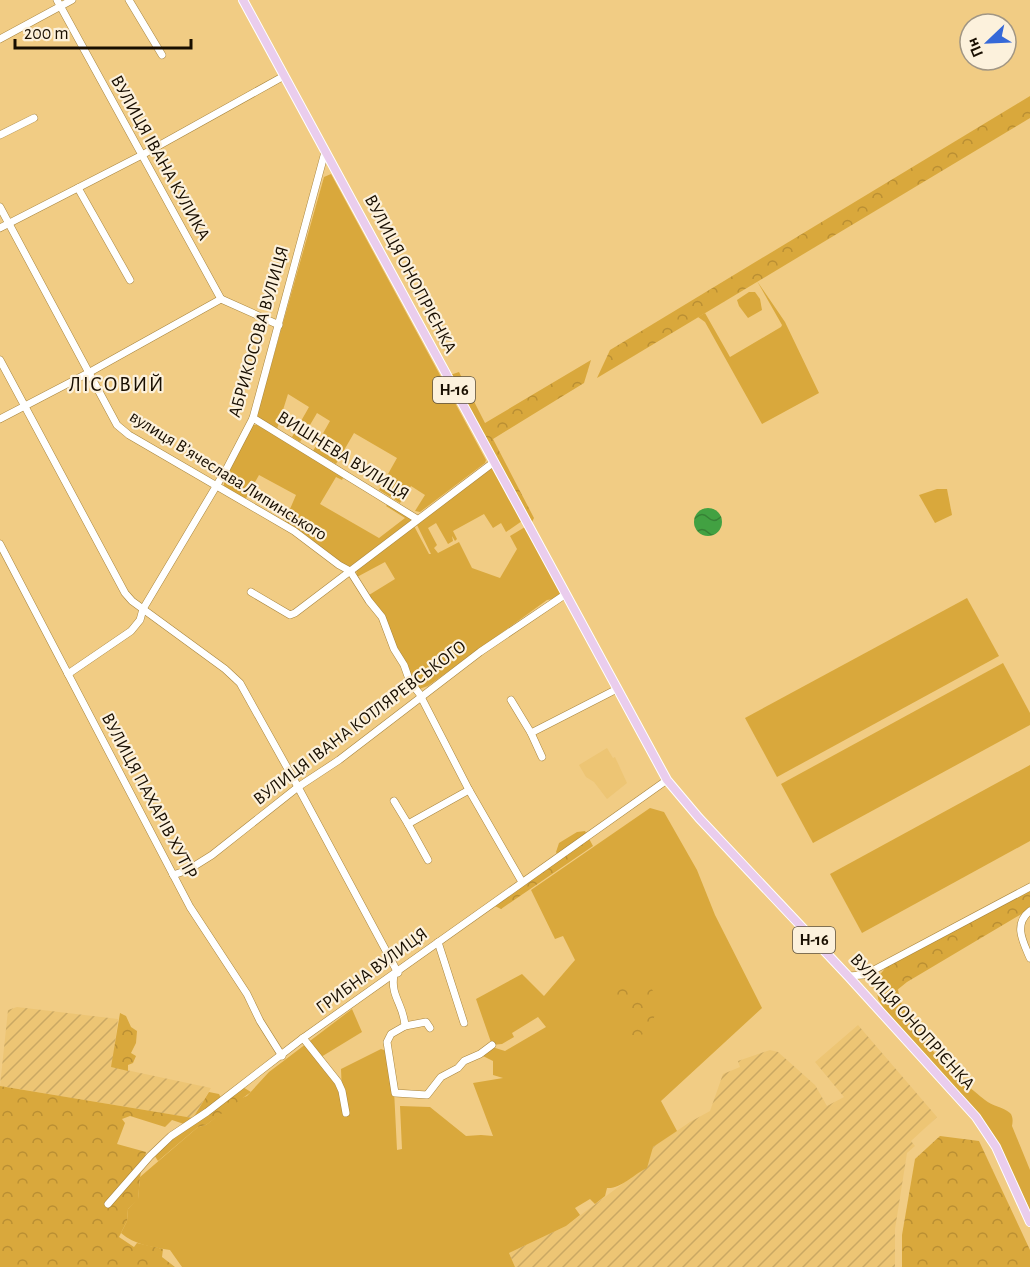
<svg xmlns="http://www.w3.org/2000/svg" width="1030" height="1267" viewBox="0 0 1030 1267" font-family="'Alegreya Sans',sans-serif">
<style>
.built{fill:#edc574}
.industrial{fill:url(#industrial-furrows)}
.green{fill:#d9a83c}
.forest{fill:url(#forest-crowns)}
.water{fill:url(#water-waves)}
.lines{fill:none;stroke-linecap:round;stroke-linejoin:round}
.minor-casing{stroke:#a8853e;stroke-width:8}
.major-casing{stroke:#fff;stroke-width:10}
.minor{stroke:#fff;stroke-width:7}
.major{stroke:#eacded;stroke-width:8}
.labels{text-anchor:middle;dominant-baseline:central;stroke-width:4.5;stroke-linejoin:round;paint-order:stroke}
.shield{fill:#fcf1dc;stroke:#5c5242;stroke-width:1.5}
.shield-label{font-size:16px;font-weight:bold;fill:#180e00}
.street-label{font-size:18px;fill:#180e00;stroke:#fcf1dc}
.quarter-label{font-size:21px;letter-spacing:1.5px;fill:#180e00;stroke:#fcf1dc}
</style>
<defs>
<pattern id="industrial-furrows" width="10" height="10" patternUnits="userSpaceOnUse" patternTransform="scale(1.5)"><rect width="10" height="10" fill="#edc574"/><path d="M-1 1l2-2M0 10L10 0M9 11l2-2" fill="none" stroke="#caa863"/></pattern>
<pattern id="forest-crowns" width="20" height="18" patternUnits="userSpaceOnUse" patternTransform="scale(1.5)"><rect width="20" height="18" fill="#d9a83c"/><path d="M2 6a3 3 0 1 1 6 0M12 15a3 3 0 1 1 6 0" fill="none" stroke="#ba8f33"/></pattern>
<pattern id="water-waves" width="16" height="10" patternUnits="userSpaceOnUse" patternTransform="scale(1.5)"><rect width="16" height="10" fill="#42a142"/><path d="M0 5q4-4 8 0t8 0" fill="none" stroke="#368235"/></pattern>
</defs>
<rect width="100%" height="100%" fill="#f1cc84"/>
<path class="built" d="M607,748L613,758L615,757L627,783L607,799L594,782L586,777L579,765Z"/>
<g class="industrial">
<path d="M17,1007L118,1019L112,1067L211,1088L193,1118L0,1086L8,1010Z"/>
<path d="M858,1025L937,1117L911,1141L915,1146L907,1153L895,1229V1267H515L509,1253L566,1226L637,1173L653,1147L690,1122L710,1111L723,1074L740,1067L738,1061L770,1050L778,1052L815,1085L827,1106L844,1097L815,1062Z"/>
</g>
<g class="green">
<path d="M331,174L486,460L485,463L420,512L415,511L425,495L411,486L400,503L379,490L397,458L354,433L336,464L313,451L330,421L317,413L300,442L292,437L309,407L288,394L277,429L258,417V412L324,177Z"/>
<path d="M757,281L785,322L819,393L762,424L705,322L698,317L705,313L730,357L781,327L782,325Z"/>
<path d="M749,292H755L760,299L762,310L748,318L739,306L737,300Z"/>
<path d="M253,425H257L266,430L344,476L342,480L336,477L320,504L379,538L405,518L386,506L388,504L413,519L351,566L346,567L284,523L296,495L259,475L245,500L224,487V479Z"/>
<path d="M491,466L522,521L506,532L501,523L493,528L484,514L453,531L457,539L455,541L452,536L453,541L448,544L436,523L428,528L437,545L434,548L438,553L459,542L472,568L500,578L517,549L510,536L525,527L561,593L553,599L547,600L428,686L419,689L404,664L387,626L369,595L395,579L385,562L357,577L356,570L414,526L429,554H431L417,525Z"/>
<path d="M937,489H947L952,515L935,523L919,495Z"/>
<path d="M967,598L999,656L777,777L745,718Z"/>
<path d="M1003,663L1030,713V725L813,843L781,784Z"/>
<path d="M1030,765V841L862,933L830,874Z"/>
<path d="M650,808L664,812L697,870L715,915L762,1008L661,1101L677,1131L653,1147L647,1168C634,1174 621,1189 607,1188L605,1196L595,1204L590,1199L575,1208L580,1215L566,1226L509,1253L515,1267H182L170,1250C153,1247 134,1245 121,1233L127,1221L128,1209L138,1199L140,1177L198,1127L206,1125L239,1099L247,1096L269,1072L352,1009L362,1032L321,1057L342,1093L341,1069L381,1049L387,1051L394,1090L397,1150L402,1149L400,1106L430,1107L466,1136L481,1135L493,1136L473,1083L503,1078L493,1075V1061L483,1056L492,1047L505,1051L546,1027L538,1017L512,1033L514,1037L502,1044L492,1045L476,999L522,974L544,996L575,960L563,936L555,939L531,890Z"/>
<path d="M898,989C902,1027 956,1077 985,1100C992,1106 1003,1107 1010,1113C1013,1116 1013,1121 1012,1126L1030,1170V1210L995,1137L976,1111L885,1011L878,999L877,990L886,999Z"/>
</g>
<g class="forest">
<path d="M1030,96V118L597,378L610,350Z"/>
<path d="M591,360L584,383L493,439L534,518L532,522L450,375L459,372L485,423Z"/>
<path d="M585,831L593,846L501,909L495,906L560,860L556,852L559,843L577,832Z"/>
<path d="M1030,891V909L907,982L886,999L877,990L878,977L887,966Z"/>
<path d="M624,987L628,990L651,988L658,998L661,1008L654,1017L655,1029C646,1034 636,1038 626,1033L623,1027L630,1021L631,1014L618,1013L615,1006L618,995H609L610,989Z"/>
<path d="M120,1013L126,1016L131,1027L137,1031L136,1043L131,1053L136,1056L133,1063L128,1065V1071L111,1067Z"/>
<path d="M0,1086L193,1118L209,1092L219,1094L222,1100L241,1086L251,1092L206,1125L198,1127L158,1161L153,1153L187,1125L172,1120L165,1127L130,1116L122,1119L125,1123L117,1144L146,1152L140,1177L138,1200L128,1209L127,1221L119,1237L134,1247L137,1243L163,1249L162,1257L175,1267H0Z"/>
<path d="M940,1136L979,1141L1030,1250V1267H902V1235L915,1159Z"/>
</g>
<circle class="water" cx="708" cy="522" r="14"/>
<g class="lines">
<defs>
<g id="minor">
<path d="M57,0L221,299"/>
<path d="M129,0L162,55"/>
<path d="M0,39L72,0"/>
<path d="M0,135L34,118"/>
<path d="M78,188L130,280"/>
<path d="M0,207L117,425L129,435L294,531L339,565L350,571L369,601L382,617L394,649L404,665L410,682L419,693L469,790L522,882"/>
<path d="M0,228L142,155L284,76"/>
<path d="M0,360L125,593L132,601L225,669L240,683L298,787L398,973"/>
<path d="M253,418L417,519"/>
<path d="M0,419L90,372L221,299L279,325"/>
<path d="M0,544L190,907L247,994L260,1021L282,1056"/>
<path d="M251,592L290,615L295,613L494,462"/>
<path d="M68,674L131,631L140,620L143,609L227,468L253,418L325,152"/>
<path d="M511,700L531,733"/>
<path d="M542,757L531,733L617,689"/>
<path d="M394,801L408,824"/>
<path d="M428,860L408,824L469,790"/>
<path d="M173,875L188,870L212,855L298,787L339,760L480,652L566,594"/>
<path d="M1030,911C1013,924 1023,942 1030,958"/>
<path d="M438,942L464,1023"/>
<path d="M394,975C390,996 404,1005 405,1026L391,1034L387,1042L395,1093L427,1095L441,1077L458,1068L464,1061L480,1054L492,1045"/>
<path d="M848,976L863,975L872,971L1030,887"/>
<path d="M405,1026L426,1022L430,1028"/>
<path d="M303,1038L338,1082L342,1091L346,1113"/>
<path d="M108,1204L150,1156L171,1136L207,1112L303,1038L667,780"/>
</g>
<path id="major" d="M243,0L667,780L699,818L848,976L976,1117L996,1147L1030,1222"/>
</defs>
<use href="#minor" class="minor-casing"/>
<use href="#major" class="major-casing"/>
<use href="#minor" class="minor"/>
<use href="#major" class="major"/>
</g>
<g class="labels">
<g class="shield">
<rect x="433" y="377" width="42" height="26" rx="4.5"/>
<rect x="793" y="927" width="42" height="26" rx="4.5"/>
</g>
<g class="shield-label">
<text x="454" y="390">Н-16</text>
<text x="814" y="940">Н-16</text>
</g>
<g class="street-label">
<text transform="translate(160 158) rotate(61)">ВУЛИЦЯ ІВАНА КУЛИКА</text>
<text transform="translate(410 274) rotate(62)">ВУЛИЦЯ ОНОПРІЄНКА</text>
<text transform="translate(259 332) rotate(-74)">АБРИКОСОВА ВУЛИЦЯ</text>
<text transform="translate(343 456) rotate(32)">ВИШНЕВА ВУЛИЦЯ</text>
<text transform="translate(228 476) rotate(32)">вулиця Вʼячеслава Липинського</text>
<text transform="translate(360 723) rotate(-37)">ВУЛИЦЯ ІВАНА КОТЛЯРЕВСЬКОГО</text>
<text transform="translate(149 796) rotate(62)">ВУЛИЦЯ ПАХАРІВ ХУТІР</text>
<text transform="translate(372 971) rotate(-36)">ГРИБНА ВУЛИЦЯ</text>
<text transform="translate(912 1022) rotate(48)">ВУЛИЦЯ ОНОПРІЄНКА</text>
</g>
<g class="quarter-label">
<text x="117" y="384">ЛІСОВИЙ</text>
</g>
</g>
<g transform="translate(988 42) rotate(247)"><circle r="28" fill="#fcf1dc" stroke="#a19684" stroke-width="1.5"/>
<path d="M0-4.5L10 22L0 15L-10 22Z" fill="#3669d8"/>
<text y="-9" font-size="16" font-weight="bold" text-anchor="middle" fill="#180e00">Пн</text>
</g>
<path d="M15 39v9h176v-9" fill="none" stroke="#180e00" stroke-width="3"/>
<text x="24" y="39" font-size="18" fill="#180e00" stroke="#fcf1dc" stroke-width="4.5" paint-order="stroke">200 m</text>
</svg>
